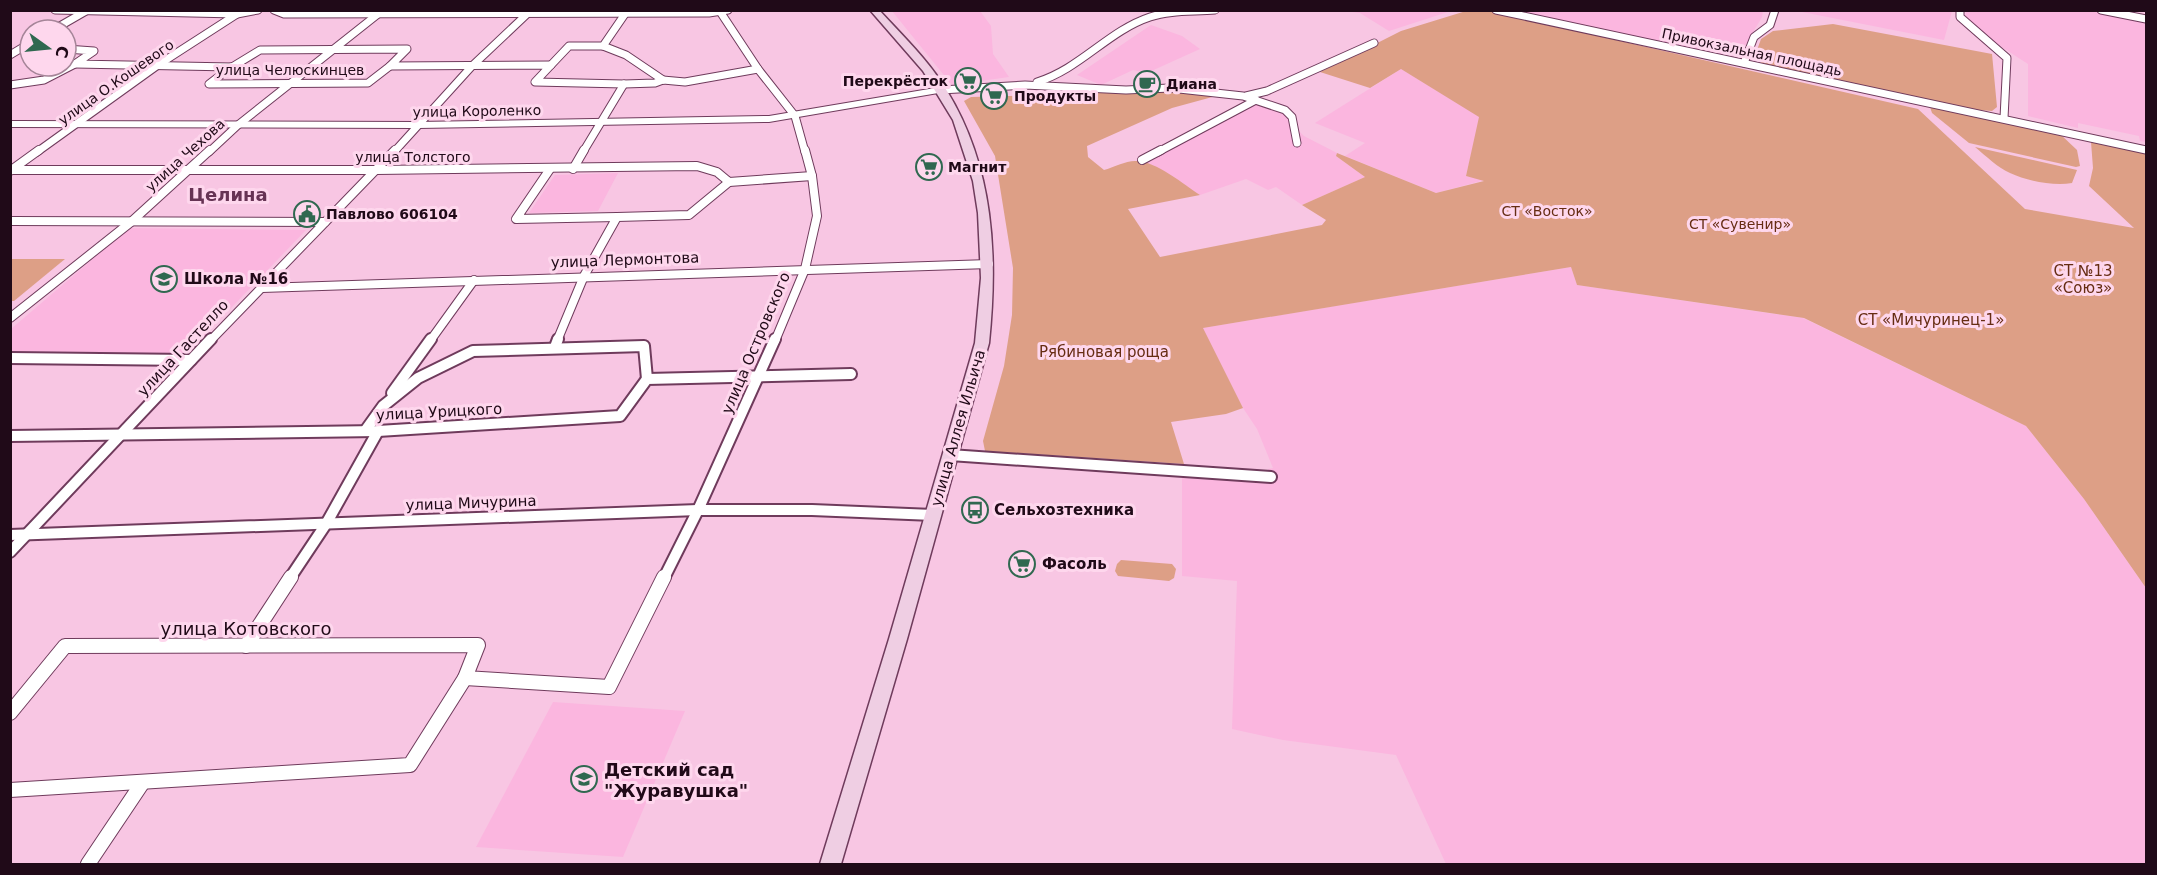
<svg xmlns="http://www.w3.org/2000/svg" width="2157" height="875" viewBox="0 0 2157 875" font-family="'DejaVu Sans',sans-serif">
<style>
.built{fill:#fbb6df}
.green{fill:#dd9f86}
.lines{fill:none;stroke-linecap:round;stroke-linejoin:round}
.minor-far3-casing{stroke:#6f3b5c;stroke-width:9}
.minor-far2-casing{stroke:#6f3b5c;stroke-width:10}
.minor-far1-casing{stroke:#6f3b5c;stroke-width:14}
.minor-casing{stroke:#6f3b5c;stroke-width:16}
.tertiary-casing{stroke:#6f3b5c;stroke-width:2}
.secondary-casing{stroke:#6f3b5c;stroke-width:3}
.minor-far3{stroke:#fff;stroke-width:7}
.minor-far2{stroke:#fff;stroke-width:8}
.minor-far1{stroke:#fff;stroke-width:10}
.minor{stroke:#fff;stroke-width:14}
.tertiary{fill:#fff;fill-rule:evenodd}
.secondary{fill:#efcee3;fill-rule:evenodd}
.labels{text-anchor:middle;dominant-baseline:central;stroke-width:6;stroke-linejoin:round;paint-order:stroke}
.far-street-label{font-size:14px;fill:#200a18;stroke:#fed7ed}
.far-poi-label{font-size:14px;font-weight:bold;fill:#200a18;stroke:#fed7ed;text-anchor:start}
.far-park-label{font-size:14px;fill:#662c12;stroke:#fed7ed}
.street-label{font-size:15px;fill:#200a18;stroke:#fed7ed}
.park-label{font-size:15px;fill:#662c12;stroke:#fed7ed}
.poi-label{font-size:15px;font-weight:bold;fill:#200a18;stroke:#fed7ed;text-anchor:start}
.far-district-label{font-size:18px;font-weight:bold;fill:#673354;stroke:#fed7ed}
.near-street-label{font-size:18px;fill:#200a18;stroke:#fed7ed}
.near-poi-label{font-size:18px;font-weight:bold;fill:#200a18;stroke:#fed7ed;text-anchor:start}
</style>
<rect width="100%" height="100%" fill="#f8c6e3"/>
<g class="built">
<path d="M2088,10L2146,21V142L2140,141L2139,136L2078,123V128L2028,116V64L1997,44L1965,18L1966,11Z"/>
<path d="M892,11H980L991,26L993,54L1009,77L952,85Z"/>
<path d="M1345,11H1451L1389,31L1360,13Z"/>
<path d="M1503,11H1763L1762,17L1742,51L1733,55L1703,51Z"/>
<path d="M1797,11L1952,10V11L1944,40Z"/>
<path d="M1151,25L1182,36L1200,49L1147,73L1133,70L1101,85L1077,75Z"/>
<path d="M1401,69L1480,117L1466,176L1485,180L1436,193L1345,156L1365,143L1315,123Z"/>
<path d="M1262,99L1291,109L1298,130L1304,136L1337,153L1336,156L1365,177L1302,205L1276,187L1268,190L1246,179L1200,195L1163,171L1142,162Z"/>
<path d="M618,173L598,211L529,213L555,175Z"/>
<path d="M129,228L306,230L187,354L11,352V329Z"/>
<path d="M1571,267L1577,285L1803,318L2026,426L2084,499L2146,588V864H1446L1396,755L1283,740L1232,729L1237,581L1182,576V476L1273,482L1268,469L1273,468L1257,429L1243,408L1202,328Z"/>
<path d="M553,702L685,711L623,857L476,847Z"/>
</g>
<g class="green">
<path d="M1466,11H1489L1918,109L2025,209L2134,228L2089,186L2093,168L2091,142L2146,152V588L2084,499L2026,426L1804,318L1577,285L1571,267L1203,328L1243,408L1226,414L1171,422L1184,464L985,451L983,441L1004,366L1012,315L1013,268L995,156L964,101L971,97L1047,95L1062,92L1171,91L1216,96L1172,108L1087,146L1088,157L1104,170C1114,167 1127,160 1137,161C1155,161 1185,185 1200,195L1128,209L1160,257L1322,225L1326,220L1302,205L1365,177L1336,156L1337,153L1436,193L1484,181L1466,176L1479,117L1401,69L1370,88L1320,72L1401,31Z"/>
<path d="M1833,24L1992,54L1997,107L1992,111L1978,110L1762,65L1756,53L1761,39L1773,31Z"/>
<path d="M1936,106L2059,133L2077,150L2080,166L2076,167L1969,143L1932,113L1930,107Z"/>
<path d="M1975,147L2077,170L2072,183C2053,186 2027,181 2010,173C1998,168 1986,156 1975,147Z"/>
<path d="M11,259H65L14,301H11Z"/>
<path d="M1121,560L1172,564L1176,569L1174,578L1169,581L1118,576L1115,571L1117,564Z"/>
</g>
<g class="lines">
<defs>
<g id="minor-far3">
<path d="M55,10L237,14L258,10"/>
<path d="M274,10L284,14L709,13L728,10"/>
<path d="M719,10L758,69L795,116L805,152"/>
<path d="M1496,10L2146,150"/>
<path d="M1960,10V17L2007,58L2004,118"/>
<path d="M2101,10L2146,19"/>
<path d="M53,30L86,11"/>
<path d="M603,46L626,55L663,80"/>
<path d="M66,49L94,51L75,64L232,67L260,50L407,49L390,66L551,65L535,82L624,84L655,83L663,80L685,82L758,69"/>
<path d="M10,55L30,43"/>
<path d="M1744,63L1754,37L1770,25L1775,10"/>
<path d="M551,65L569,46H603L627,11"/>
<path d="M231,67L209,84L368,83L390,66"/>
<path d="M1037,82C1080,69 1108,31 1150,17C1170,10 1194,12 1215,10"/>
<path d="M10,85L44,80L75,64"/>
<path d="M941,90L1025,85L1126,90L1170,88L1243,96L1285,110L1292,117L1297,143"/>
<path d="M1246,96L1267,91L1374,43"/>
<path d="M37,152L158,65L237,14"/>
<path d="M209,152L238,125L378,14"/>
<path d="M394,152L472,66L526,15V10"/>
<path d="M583,152L624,84"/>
<path d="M1158,152L1256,100"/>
</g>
<g id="minor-far2">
<path d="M1142,160L1161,150"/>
<path d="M550,169L516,219L617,217"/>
<path d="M573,169L584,150"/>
<path d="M10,170H377L697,166L717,172L729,182L812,176"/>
<path d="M10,171L39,150"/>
<path d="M10,221L325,222"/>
<path d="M262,288L989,264"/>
<path d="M10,318L131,222L210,150"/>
<path d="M210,341L395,150"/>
<path d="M430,341L474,280"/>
<path d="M557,341L584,276L617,217L689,215L729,182"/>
<path d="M775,341L805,269L817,216L812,176L805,150"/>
</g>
<g id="minor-far1">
<path d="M555,347L558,339"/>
<path d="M10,358L191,360"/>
<path d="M392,393L431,339"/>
<path d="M365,431L383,406L418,378L473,351L644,346L647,379"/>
<path d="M10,436L378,431L620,416L647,379L851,374"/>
<path d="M950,455L1271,477"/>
<path d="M10,535L698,510H812L933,515"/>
<path d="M10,552L211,339"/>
<path d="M290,578L326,524L378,431"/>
<path d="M664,578L698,510L775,339"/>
</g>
<g id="minor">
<path d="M246,646L291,577"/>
<path d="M10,713L65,646L478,645L465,678L609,687L664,577"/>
<path d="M10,790L410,765L465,678"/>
<path d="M88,864L143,782"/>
</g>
<path id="tertiary" d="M941,87L945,90L944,92L769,122L418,128L10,127V121L418,122L769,116Z"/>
<path id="secondary" d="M870,10H879C903,36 929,61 947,91C994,168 998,256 989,343L907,639L841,864H820L889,639L975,343L981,278L978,213L973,181L953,120L923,71Z"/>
</defs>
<use href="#minor-far3" class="minor-far3-casing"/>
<use href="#minor-far2" class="minor-far2-casing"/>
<use href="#minor-far1" class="minor-far1-casing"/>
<use href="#minor" class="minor-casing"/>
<use href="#tertiary" class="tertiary-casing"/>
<use href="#secondary" class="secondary-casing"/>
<use href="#minor-far3" class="minor-far3"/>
<use href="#minor-far2" class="minor-far2"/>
<use href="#minor-far1" class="minor-far1"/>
<use href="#minor" class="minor"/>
<use href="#tertiary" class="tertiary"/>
<use href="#secondary" class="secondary"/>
</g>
<defs>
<symbol id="supermarket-ring" viewBox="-11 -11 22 22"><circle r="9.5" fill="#fed7ed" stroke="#306850" stroke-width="1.5"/><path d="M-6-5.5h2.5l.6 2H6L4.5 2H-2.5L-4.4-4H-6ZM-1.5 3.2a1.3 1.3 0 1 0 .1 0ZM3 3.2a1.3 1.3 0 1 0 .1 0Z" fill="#306850"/></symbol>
<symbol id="cafe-ring" viewBox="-11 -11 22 22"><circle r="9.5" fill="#fed7ed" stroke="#306850" stroke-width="1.5"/><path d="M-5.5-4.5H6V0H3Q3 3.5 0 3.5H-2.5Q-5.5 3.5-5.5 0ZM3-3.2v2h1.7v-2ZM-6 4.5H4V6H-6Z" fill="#306850"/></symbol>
<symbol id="civic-ring" viewBox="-11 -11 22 22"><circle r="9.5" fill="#fed7ed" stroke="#306850" stroke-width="1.5"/><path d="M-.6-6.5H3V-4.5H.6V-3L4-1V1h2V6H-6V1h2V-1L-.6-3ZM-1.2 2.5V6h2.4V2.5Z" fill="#306850"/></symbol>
<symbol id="school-ring" viewBox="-11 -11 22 22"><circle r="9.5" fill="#fed7ed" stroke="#306850" stroke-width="1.5"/><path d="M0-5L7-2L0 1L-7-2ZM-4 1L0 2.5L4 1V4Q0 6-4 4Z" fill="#306850"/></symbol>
<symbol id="bus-ring" viewBox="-11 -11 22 22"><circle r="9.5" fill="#fed7ed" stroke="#306850" stroke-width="1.5"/><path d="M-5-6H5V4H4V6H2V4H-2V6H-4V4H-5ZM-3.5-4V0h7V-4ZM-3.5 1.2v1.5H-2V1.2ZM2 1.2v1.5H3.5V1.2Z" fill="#306850"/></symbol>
</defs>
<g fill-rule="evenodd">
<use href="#supermarket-ring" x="953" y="66" width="30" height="30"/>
<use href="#cafe-ring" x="1132" y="69" width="30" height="30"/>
<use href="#supermarket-ring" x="979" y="81" width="30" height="30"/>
<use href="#supermarket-ring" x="914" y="152" width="30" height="30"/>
<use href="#civic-ring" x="292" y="199" width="30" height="30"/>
<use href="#school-ring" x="149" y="264" width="30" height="30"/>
<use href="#bus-ring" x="960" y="495" width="30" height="30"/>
<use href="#supermarket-ring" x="1007" y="549" width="30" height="30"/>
<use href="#school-ring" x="569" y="764" width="30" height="30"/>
</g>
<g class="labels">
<g class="far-street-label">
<text transform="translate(1752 52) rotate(12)">Привокзальная площадь</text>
<text x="290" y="70">улица Челюскинцев</text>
<text transform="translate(116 82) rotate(-35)">улица О.Кошевого</text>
<text transform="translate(477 111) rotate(-1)">улица Короленко</text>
<text transform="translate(185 155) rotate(-42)">улица Чехова</text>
<text x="413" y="157">улица Толстого</text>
</g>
<g class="far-poi-label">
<text x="948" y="81" text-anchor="end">Перекрёсток</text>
<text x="1166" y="84">Диана</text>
<text x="1014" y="96">Продукты</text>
<text x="948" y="167">Магнит</text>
<text x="326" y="214">Павлово 606104</text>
</g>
<g class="far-park-label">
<text x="1547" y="211">СТ «Восток»</text>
<text x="1740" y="224">СТ «Сувенир»</text>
</g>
<g class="street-label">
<text transform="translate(625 260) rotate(-2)">улица Лермонтова</text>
<text transform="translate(756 343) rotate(-67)">улица Островского</text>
<text transform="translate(183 348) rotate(-47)">улица Гастелло</text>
<text transform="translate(439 412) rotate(-3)">улица Урицкого</text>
<text transform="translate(958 428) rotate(-74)">улица Аллея Ильича</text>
<text transform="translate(471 503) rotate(-2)">улица Мичурина</text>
</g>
<g class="park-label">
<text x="2083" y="271">СТ №13<tspan x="2083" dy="17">«Союз»</tspan></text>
<text x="1931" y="320">СТ «Мичуринец-1»</text>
<text x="1104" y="352">Рябиновая роща</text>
</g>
<g class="poi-label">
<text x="184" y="279">Школа №16</text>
<text x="994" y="510">Сельхозтехника</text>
<text x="1042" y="564">Фасоль</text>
</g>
<g class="far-district-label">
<text x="228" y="194">Целина</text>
</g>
<g class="near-street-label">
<text x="246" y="628">улица Котовского</text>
</g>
<g class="near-poi-label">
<text x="604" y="769">Детский сад<tspan x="604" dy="21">"Журавушка"</tspan></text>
</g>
</g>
<rect width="2157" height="875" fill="none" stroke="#200a18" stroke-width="24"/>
<g transform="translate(48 48) rotate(105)"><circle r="28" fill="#fed7ed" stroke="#a58598" stroke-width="1.5"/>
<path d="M0-4.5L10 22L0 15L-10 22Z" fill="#306850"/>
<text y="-9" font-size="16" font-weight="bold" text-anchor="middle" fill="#200a18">С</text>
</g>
</svg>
